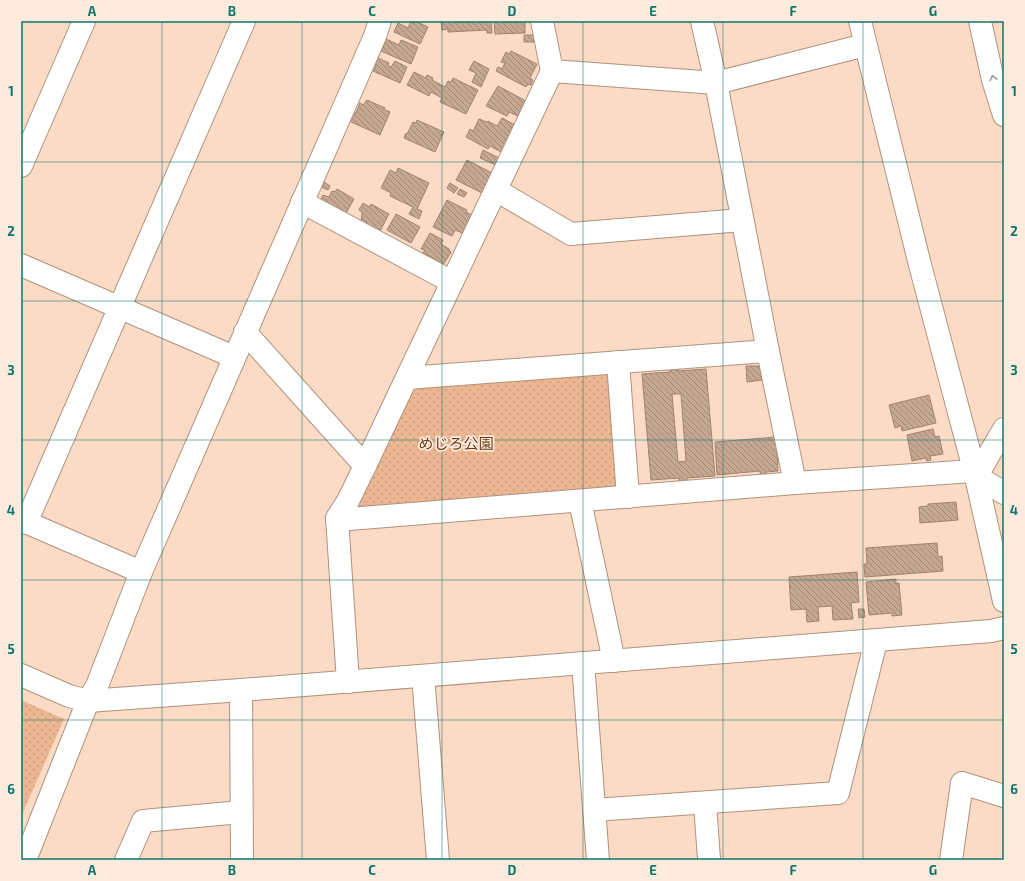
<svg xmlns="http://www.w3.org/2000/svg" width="1025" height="881" viewBox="0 0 1025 881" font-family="'Exo 2','Noto Sans JP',sans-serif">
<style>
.grass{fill:url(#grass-dots)}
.building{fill:url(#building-back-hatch);stroke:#a0836f;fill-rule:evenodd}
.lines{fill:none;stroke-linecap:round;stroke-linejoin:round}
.minor-casing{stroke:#af927d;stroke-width:24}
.minor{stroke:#fff;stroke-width:22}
.oneway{stroke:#9f9a97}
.grid{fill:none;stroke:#0f766e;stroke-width:1;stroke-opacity:0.55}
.labels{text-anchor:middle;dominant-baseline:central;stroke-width:3.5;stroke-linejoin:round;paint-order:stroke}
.park-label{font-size:15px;fill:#6d3b11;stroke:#feebde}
.neatline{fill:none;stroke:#0f766e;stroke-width:1.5}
.grid-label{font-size:13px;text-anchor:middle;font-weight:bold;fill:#0f766e}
</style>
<defs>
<pattern id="grass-dots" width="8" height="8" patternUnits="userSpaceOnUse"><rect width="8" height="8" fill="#ebb691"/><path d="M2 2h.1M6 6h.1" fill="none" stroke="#ca9c7c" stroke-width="1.8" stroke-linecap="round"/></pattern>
<pattern id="building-back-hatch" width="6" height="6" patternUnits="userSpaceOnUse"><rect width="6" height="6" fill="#c6a792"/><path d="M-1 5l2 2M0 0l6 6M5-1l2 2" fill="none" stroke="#a18776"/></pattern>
</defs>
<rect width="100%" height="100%" fill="#fbdbc5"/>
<g class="grass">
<path d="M605,373L610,375L618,485L613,489L360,511L356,500L410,392L421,387Z"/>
<path d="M21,700L64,719L21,817Z"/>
</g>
<g class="building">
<path d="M411,21H415L428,27L420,44L394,32L398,23L408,28Z"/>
<path d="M441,21H491L492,33H487V30L448,32V29L442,30Z"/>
<path d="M494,21H525V33L495,34Z"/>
<path d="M524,35H535L534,42H524Z"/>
<path d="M386,39L399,45L401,40L418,47L411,64L381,51Z"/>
<path d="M511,51L537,64L530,78L533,80L531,85L528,84L526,87L496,71L498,67L502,69L505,63L501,62L506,52L509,54Z"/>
<path d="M378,58L389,63L388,66L391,67L395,61L407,67L400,83L373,71Z"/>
<path d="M474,61L489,69L481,87L472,82L476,73L469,70Z"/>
<path d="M414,72L426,78L427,75L433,78L432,80L445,87L448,81L451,82L453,78L478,90L466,114L440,102L442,98L431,92L429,96L407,85Z"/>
<path d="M498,86L526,101L518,116L509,112L507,116L486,106Z"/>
<path d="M367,100L385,108L383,109L390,112L380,135L349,121L354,112L356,113L360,103L363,105Z"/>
<path d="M502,118L517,126L503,153L490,146L488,149L466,137L470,129L473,131L479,119L487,122L488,121L497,126Z"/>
<path d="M417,120L444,132L435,152L404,138L406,133L407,134L413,122L416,123Z"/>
<path d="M483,150L501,159L498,166L480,158Z"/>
<path d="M467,160L494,174L484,194L456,180Z"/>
<path d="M398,168L429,183L417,209L422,211L419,219L409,214L413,207L390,196L391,193L381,188L390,170L396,173Z"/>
<path d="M324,182L330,186L328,190L321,187Z"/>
<path d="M450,183L458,188L454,193L447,188Z"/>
<path d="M337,189L354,199L344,217L321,205L323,201L321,199L323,195L329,197L332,191L335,192Z"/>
<path d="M460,189L467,193L464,197L457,194Z"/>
<path d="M447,200L467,210L466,212L474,216L465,234L455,230L452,236L433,227Z"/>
<path d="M363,203L370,207L371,204L389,214L378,235L361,226L362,212L359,210Z"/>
<path d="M396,214L420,227L411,243L387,230Z"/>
<path d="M430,233L443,240L441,244L449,249V250L451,252L442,267L433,262L435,259L423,253L425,250L421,249Z"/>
<path d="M746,366H761L762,380L747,382Z"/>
<path d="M678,367V371L706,369L715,476L687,478V481L679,482V478L651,480L642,374L670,372V368ZM672,394H681L686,461L678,462Z"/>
<path d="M929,395L936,423L902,431L901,426L895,428L889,405Z"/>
<path d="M933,429L935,437L939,436L943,454L930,456L931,460L927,461L926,458L912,461L907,435Z"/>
<path d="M776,437L778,471L767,472L763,475L760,473V471L717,475L715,442Z"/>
<path d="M956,502L958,520L920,523L919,507L928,506V504Z"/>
<path d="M937,543L938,557L942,556L943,571L865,577L864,564H867L866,548Z"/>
<path d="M857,572L859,602L851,603L853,619L833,620L832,606L818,607L819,621L807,622L806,609L791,610L789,577Z"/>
<path d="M896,579V584L899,583L902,615L892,616V613L869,615L866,582Z"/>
<path d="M858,609H864L865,617L859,618Z"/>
</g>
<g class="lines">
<defs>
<g id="minor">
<path d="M542,21L552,71L716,83L865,45"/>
<path d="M702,21L716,83L768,351L795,483"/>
<path d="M860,21L919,261L976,477L1004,601"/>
<path d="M980,21L993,80L1004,115"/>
<path d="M21,166L84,21"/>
<path d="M496,190L571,234L742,220"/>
<path d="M302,202L452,282"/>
<path d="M21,265L234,357"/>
<path d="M245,332L365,466"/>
<path d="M618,362L628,497"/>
<path d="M407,378L768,351"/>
<path d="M976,476L1004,493"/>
<path d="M976,477L1004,429"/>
<path d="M580,501L614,661"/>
<path d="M21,520L141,572"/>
<path d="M337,520L795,483L974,471"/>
<path d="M26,523L244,21"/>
<path d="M583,663L598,860"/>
<path d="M21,675L69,696L88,701L241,690L991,631L1004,628"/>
<path d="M423,676L438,860"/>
<path d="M348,682L337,518L348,501L365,466L552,71"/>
<path d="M241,690L242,860"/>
<path d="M705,804L709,859"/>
<path d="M594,810L838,793L876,641"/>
<path d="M25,860L88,701L97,686L141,572L375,36L380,21"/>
<path d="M126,860L143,821L241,812"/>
<path d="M951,860L962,783L1004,796"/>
</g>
</defs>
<use href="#minor" class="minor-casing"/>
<use href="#minor" class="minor"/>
</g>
<defs><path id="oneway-chevron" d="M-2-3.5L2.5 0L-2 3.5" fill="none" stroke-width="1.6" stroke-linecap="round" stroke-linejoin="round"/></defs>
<use class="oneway" href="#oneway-chevron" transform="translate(993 78) rotate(-104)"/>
<path class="grid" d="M162,21V860M302,21V860M442,21V860M583,21V860M723,21V860M863,21V860M21,162H1004M21,301H1004M21,440H1004M21,580H1004M21,720H1004"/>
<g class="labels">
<g class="park-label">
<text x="456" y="443">めじろ公園</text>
</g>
</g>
<rect width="1025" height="881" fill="none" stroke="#feebde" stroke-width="44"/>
<rect x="22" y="22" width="981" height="837" class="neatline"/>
<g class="grid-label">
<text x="92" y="16">A</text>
<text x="232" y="16">B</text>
<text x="372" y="16">C</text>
<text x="512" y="16">D</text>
<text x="653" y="16">E</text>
<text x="793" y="16">F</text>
<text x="933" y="16">G</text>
<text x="11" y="96">1</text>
<text x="1014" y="96">1</text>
<text x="11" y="236">2</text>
<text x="1014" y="236">2</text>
<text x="11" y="375">3</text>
<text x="1014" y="375">3</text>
<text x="11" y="515">4</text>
<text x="1014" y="515">4</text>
<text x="11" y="654">5</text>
<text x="1014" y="654">5</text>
<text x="11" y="794">6</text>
<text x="1014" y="794">6</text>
<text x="92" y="875">A</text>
<text x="232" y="875">B</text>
<text x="372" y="875">C</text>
<text x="512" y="875">D</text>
<text x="653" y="875">E</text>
<text x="793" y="875">F</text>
<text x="933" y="875">G</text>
</g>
</svg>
